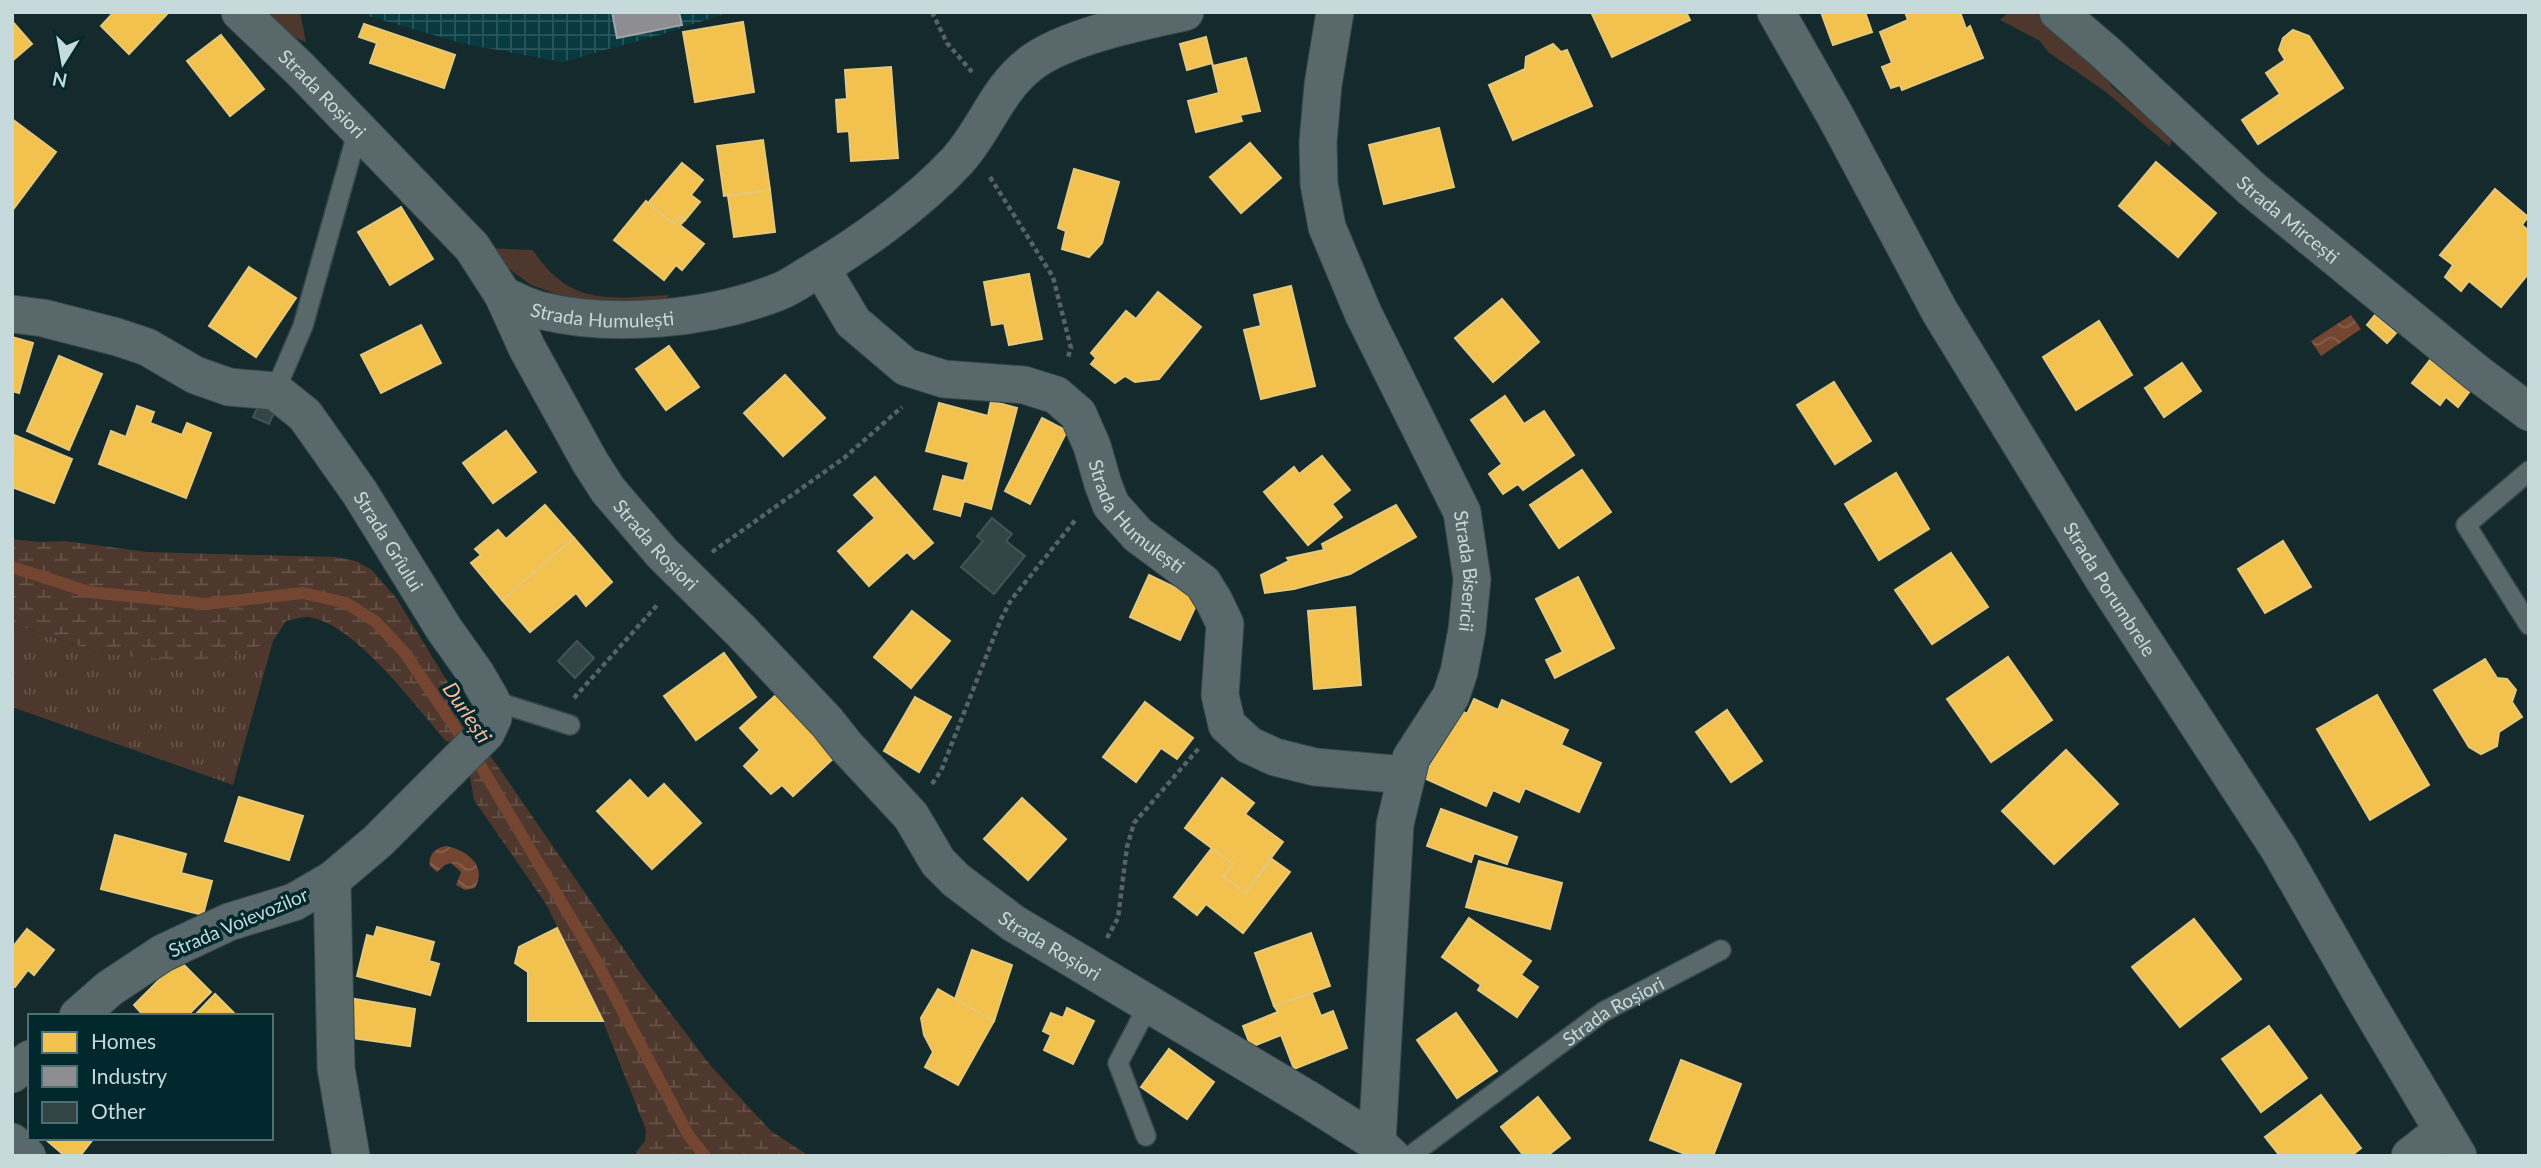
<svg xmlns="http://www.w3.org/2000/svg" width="2541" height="1168" viewBox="0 0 2541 1168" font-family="Lato,sans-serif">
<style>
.industrial{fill:url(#industrial-grid)}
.grass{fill:url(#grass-tufts)}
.wetland{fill:url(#wetland-marsh)}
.garden{fill:#4e372c}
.water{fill:url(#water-waves)}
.homes{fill:#f2c14e;stroke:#e5c879;stroke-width:2}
.industry{fill:#8d8d92;stroke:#9ea4a8;stroke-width:2}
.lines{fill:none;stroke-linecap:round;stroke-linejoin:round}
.stream{stroke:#744631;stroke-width:12}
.building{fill:#334445;stroke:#425456;stroke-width:2}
.lane-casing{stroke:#364748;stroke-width:22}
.street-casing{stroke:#364748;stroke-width:39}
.path{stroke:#556365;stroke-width:4.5;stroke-dasharray:5 3.5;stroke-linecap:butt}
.lane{stroke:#59686a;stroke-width:19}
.street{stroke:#59686a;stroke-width:37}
.labels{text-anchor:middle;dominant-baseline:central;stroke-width:7;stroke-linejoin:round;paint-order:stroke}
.street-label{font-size:19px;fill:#c6dadc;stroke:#00282d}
.water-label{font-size:21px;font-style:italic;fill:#fcb99c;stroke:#00282d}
</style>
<defs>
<pattern id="industrial-grid" width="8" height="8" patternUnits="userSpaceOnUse" patternTransform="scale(1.75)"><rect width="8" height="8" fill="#083a41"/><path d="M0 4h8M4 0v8" fill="none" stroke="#2a565c"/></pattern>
<pattern id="grass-tufts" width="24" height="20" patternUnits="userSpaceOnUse" patternTransform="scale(1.75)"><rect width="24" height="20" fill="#4e372c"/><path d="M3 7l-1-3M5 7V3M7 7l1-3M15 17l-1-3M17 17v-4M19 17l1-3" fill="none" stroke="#66534a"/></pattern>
<pattern id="wetland-marsh" width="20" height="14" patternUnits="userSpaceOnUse" patternTransform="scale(1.75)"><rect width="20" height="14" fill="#4e372c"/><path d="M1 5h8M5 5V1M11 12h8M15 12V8" fill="none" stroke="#66534a"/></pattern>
<pattern id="water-waves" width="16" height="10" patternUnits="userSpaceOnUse" patternTransform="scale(1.75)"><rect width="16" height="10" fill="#744631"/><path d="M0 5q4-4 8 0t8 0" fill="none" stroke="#86604e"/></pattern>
</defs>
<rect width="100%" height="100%" fill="#142a2c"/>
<path class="industrial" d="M369,12H730L663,34L562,62L465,44L368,16Z"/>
<path class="grass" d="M12,624L105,654L229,658L273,641L233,785L12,707Z"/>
<g class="wetland">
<path d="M12,539L40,542L65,541L147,552L335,557L356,561L372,570L397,599L450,686L479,723L457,743L446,741C416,707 353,621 307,617C300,617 292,620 286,621L273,641L229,658L181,661L105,654L12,624Z"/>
<path d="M479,754L490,756L497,765L643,977L711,1066L771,1131L809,1156H637L636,1152L645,1141L646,1130L603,1021L546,904L474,800L468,765Z"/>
</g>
<g class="garden">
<path d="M254,12H300L306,42L282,33Z"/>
<path d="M2009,12H2043L2098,63L2112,87L2172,138L2170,147L2106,92L2048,52L2040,41L2000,20Z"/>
<path d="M481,248L533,250C570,307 610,298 669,295L662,306L585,304L531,285Z"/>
</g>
<g class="water">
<path d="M2351,315L2361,329L2321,356L2311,341Z"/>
<path d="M446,846C467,850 488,866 475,888L465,890L456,885L461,872L451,863L445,865L437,872L430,866C428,854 436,848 446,846Z"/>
</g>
<g class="homes">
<path d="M114,12H169L129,54L101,26Z"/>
<path d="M1591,12H1686L1690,20L1612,57Z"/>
<path d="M1821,12H1865L1872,32L1833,45Z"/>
<path d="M1905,12H1960L1966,29L1970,26L1983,58L1902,90L1900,85L1891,88L1882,67L1892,63L1880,32L1908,20Z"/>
<path d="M12,21L32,44L12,61Z"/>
<path d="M743,22L754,92L695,102L683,32Z"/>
<path d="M364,24L455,55L444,88L370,63L377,43L359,37Z"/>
<path d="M2293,30L2309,36L2343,88L2258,144L2242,120L2280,94L2266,73L2285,60L2279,50L2283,38Z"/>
<path d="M221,35L264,89L230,116L187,61Z"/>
<path d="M1206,37L1213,66L1246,58L1260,111L1240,115L1242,121L1196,132L1188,101L1219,93L1212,63L1187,70L1180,44Z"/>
<path d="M1553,44L1561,52L1567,50L1592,106L1513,140L1489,85L1525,69L1526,57Z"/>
<path d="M891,67L898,158L851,161L849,131L838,132L836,100L847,99L845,70Z"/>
<path d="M12,119L56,152L12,211Z"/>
<path d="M1439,128L1454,187L1384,204L1369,145Z"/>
<path d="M763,140L770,190L724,196L717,146Z"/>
<path d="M1250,143L1281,178L1241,213L1210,177Z"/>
<path d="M2156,162L2216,213L2178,257L2119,206Z"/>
<path d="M682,163L703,180L691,195L700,202L685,220L680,216L674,224L648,203Z"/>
<path d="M1074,169L1119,182L1102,243L1089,257L1062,249L1066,231L1058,228Z"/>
<path d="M2495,189L2528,217L2522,225L2529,231V273L2501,307L2469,281L2461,291L2445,277L2453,265L2440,255Z"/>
<path d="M770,190L775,232L734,237L728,196Z"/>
<path d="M646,201L674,224L680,216L685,220L680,225L704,244L682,270L676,265L664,280L614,240Z"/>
<path d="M401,207L433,259L390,285L358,232Z"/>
<path d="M249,267L296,298L256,357L209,326Z"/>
<path d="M1029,274L1042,339L1009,345L1004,323L992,325L984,282Z"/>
<path d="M1291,286L1315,386L1261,399L1244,330L1261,326L1254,295Z"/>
<path d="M1158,292L1201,327L1159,379L1135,382L1125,376L1115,383L1091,364L1096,358L1091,353L1126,311L1136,319Z"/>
<path d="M1502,299L1539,342L1493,382L1455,338Z"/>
<path d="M2375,315L2396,333L2387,343L2367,325Z"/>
<path d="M2099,321L2132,375L2076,410L2043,357Z"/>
<path d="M421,325L441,363L381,393L361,355Z"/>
<path d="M12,337L33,343L19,393L12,391Z"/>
<path d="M669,346L699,387L666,410L636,369Z"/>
<path d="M59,356L102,374L69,450L27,431Z"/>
<path d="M2430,360L2470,391L2458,407L2446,397L2440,405L2412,383Z"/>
<path d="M2182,363L2201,391L2164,417L2145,388Z"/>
<path d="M785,375L825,418L783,456L744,413Z"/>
<path d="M1834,382L1871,441L1835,464L1797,405Z"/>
<path d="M1505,396L1524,424L1544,411L1574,455L1523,490L1518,484L1503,494L1489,474L1502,464L1471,420Z"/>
<path d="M991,401L1017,408L991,509L964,501L960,516L934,509L943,476L964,481L969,462L926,451L939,403L988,416Z"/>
<path d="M137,406L154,412L150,423L182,435L187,423L211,433L186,498L99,464L111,431L126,437Z"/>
<path d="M1042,418L1067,431L1030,504L1005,491Z"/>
<path d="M506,431L536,472L493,503L463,463Z"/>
<path d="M14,435L72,459L54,503L12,487Z"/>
<path d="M1322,456L1350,490L1332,504L1342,517L1308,545L1264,492L1294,467L1299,474Z"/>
<path d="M1582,470L1611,512L1559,548L1530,505Z"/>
<path d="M1896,473L1929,529L1879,560L1845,504Z"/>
<path d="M875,477L933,543L914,559L907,552L869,586L838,551L875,518L854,495Z"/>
<path d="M545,505L574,538L502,600L471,563L481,555L475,549L498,530L506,539Z"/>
<path d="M1396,505L1416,537L1350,574L1294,589L1265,593L1261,575L1289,561L1287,558L1324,550L1322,544Z"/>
<path d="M574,538L612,582L586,606L576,593L530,632L502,600Z"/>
<path d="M2283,541L2311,587L2265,613L2238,569Z"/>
<path d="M1951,553L1988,607L1932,644L1895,590Z"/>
<path d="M1149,575L1199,599L1180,640L1130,617Z"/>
<path d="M1578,577L1614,648L1555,678L1546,660L1563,652L1536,599Z"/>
<path d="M1355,607L1361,685L1314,689L1308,611Z"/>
<path d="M912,611L950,641L911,688L874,657Z"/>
<path d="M724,653L756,697L696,740L664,696Z"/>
<path d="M2008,657L2052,720L1991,762L1947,699Z"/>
<path d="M2485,659L2497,678L2507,679L2516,690L2512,702L2522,717L2499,732L2497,746L2481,754L2469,747L2434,690Z"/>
<path d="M778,693L836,756L793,796L782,785L771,794L744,766L760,750L740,728Z"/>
<path d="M2377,695L2429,785L2370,820L2317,729Z"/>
<path d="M915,697L951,717L919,772L884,751Z"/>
<path d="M1474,699L1498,710L1502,700L1568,730L1561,745L1601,763L1579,812L1525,788L1519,802L1493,790L1486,806L1424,778L1456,708L1467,714Z"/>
<path d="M1145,702L1193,738L1177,759L1161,748L1136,782L1103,757Z"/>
<path d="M1727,710L1762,761L1731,782L1696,732Z"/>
<path d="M2066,750L2118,804L2054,864L2002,811Z"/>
<path d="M1222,778L1254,803L1245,814L1283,842L1245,893L1223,876L1233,864L1185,828Z"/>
<path d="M630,780L648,799L664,784L701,823L652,869L597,811Z"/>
<path d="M239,797L303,816L289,860L225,841Z"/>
<path d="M1022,798L1066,839L1028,880L984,839Z"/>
<path d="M1441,809L1517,837L1507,864L1474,853L1471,862L1427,846Z"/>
<path d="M115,835L186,854L181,873L212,881L203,915L101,889Z"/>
<path d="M1212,848L1233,864L1223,876L1245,893L1272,859L1290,872L1243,933L1206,904L1197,915L1174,897Z"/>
<path d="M1479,861L1562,883L1550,929L1466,907Z"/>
<path d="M1469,918L1531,961L1521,975L1538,987L1517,1017L1478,990L1481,985L1442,957Z"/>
<path d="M2194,919L2241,979L2180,1027L2132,967Z"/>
<path d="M377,927L434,942L429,961L439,964L430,995L357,976L367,935L374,937Z"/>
<path d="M557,928L603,1021H528V972L515,963L519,947Z"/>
<path d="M27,929L54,950L34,975L28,970L15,987L12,985V948Z"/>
<path d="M1311,933L1330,986L1274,1006L1255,953Z"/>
<path d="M972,950L1012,965L994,1021L955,999Z"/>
<path d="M179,960L211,992L187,1016H144L134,1005Z"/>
<path d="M938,989L994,1021L958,1085L925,1067L933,1052L924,1035L921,1018Z"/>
<path d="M1312,993L1321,1016L1333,1011L1347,1048L1294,1069L1281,1035L1251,1047L1243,1026L1278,1012L1274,1006Z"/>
<path d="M215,994L237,1016H194Z"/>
<path d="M349,998L415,1009L410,1046L344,1037Z"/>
<path d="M1067,1008L1094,1021L1073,1064L1044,1050L1051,1035L1043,1031L1051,1013L1063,1018Z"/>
<path d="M1456,1013L1497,1071L1457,1098L1417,1040Z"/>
<path d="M2269,1026L2307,1078L2261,1112L2222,1059Z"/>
<path d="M1169,1049L1214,1082L1187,1119L1141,1087Z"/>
<path d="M1681,1060L1741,1084L1713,1156H1690L1650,1140Z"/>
<path d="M2321,1095L2361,1148L2351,1156H2280L2265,1137Z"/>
<path d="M1538,1097L1570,1138L1547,1156H1524L1501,1127Z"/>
<path d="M44,1138H94L80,1156H65Z"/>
</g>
<path class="industry" d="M612,12H679L682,25L617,38Z"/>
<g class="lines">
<path class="stream" d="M12,567L89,592L206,604L303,593L346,603L376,622L405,653L479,763L594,957L689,1136L705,1156"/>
</g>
<g class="building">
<path d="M262,399L277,406L269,424L253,417Z"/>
<path d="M992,518L1012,534L1006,541L1025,556L994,594L961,567L983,541L977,536Z"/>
<path d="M577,641L594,658L575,678L558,661Z"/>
</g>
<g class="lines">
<defs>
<g id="lane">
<path d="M275,391L303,326L358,130"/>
<path d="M2529,471L2466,525L2529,625"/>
<path d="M491,700L570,725"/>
<path d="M1146,1136L1118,1063L1149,1004"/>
<path id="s1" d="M1410,1156L1603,1012L1721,950"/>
</g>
<g id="street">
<path id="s2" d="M240,12L300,69L472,247L503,295L527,348L590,462L608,490L662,553L741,631L827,722L846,746L911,816L938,862L956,880L1013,923L1309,1100L1377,1143L1391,1156"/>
<path id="s3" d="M1335,12L1323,85L1318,142L1319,184L1327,227L1363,313L1462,512L1472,579L1467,630L1459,672L1451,696L1411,758L1395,824L1377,1143"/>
<path id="s4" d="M1776,12L1837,119L1940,312L2104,580L2279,849L2367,1003L2458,1156"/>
<path id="s5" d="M2058,12L2105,52L2252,189L2477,373L2529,412"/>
<path id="s6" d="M821,268L853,322L906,367L944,379L1024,385L1056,395L1078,414L1092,446L1103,484L1111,505L1138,535L1203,583L1214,601L1225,624L1220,695L1227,725L1249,745L1275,757L1315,767L1405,775"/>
<path id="s7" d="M503,295C516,301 529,308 543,311C614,328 709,319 778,292C789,288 800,280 810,274C860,245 918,203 957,161C985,131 996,90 1030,64C1064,37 1143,21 1185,12"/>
<path id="s8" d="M12,314L43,318L117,337L147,347L195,375L229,387L275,391L305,415L360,493L444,629L476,674L491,700L493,718L486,733L378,841L332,880L294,902L229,922L163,953L110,988L78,1016"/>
<path d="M332,880L336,1068L351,1156"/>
<path d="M12,1074L30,1059"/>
<path d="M12,1142L27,1156"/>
<path d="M2410,1156L2442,1131"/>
</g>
</defs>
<use href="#lane" class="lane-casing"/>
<use href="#street" class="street-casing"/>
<g class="path">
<path d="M932,12L947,43L972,72"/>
<path d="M990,177L1053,277L1071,348L1067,360"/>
<path d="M712,552L844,458L902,407"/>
<path d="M574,698L659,603"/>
<path d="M932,784L941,771L1001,619L1011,600L1077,518"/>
<path d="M1107,938L1118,918L1127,847L1134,823L1199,748"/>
</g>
<use href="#lane" class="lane"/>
<use href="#street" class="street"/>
</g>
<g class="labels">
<g class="street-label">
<text stroke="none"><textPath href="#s2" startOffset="116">Strada Roșiori</textPath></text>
<text stroke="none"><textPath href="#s5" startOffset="310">Strada Mircești</textPath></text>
<text stroke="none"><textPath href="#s7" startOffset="103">Strada Humulești</textPath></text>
<text stroke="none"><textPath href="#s6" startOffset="436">Strada Humulești</textPath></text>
<text stroke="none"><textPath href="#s8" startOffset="467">Strada Grîului</textPath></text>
<text stroke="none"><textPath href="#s2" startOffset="682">Strada Roșiori</textPath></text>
<text stroke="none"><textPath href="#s3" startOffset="592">Strada Bisericii</textPath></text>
<text stroke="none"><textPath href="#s4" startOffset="667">Strada Porumbrele</textPath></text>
<text transform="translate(238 922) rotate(-23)">Strada Voievozilor</text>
<text stroke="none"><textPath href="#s2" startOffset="1248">Strada Roșiori</textPath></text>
<text stroke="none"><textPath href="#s1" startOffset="250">Strada Roșiori</textPath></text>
</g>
<g class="water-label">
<text transform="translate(468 712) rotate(56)">Durlești</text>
</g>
</g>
<rect width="2541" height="1168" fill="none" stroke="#c6dadc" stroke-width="28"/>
<rect x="28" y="1014" width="245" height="126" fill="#00282d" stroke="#4f6f73" stroke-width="2"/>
<rect x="42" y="1032" width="35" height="21" fill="#f2c14e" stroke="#4f6f73" stroke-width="2"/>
<text x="91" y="1049" font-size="21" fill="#c6dadc">Homes</text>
<rect x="42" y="1066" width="35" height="21" fill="#8d8d92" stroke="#4f6f73" stroke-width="2"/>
<text x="91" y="1084" font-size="21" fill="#c6dadc">Industry</text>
<rect x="42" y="1102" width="35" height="21" fill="#334445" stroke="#4f6f73" stroke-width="2"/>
<text x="91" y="1119" font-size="21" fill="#c6dadc">Other</text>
<g transform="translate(63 63) rotate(191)" stroke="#00282d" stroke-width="5" paint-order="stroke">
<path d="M0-5L12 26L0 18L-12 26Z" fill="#c6dadc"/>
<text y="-10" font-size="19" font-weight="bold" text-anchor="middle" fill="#c6dadc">N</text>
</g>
</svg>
